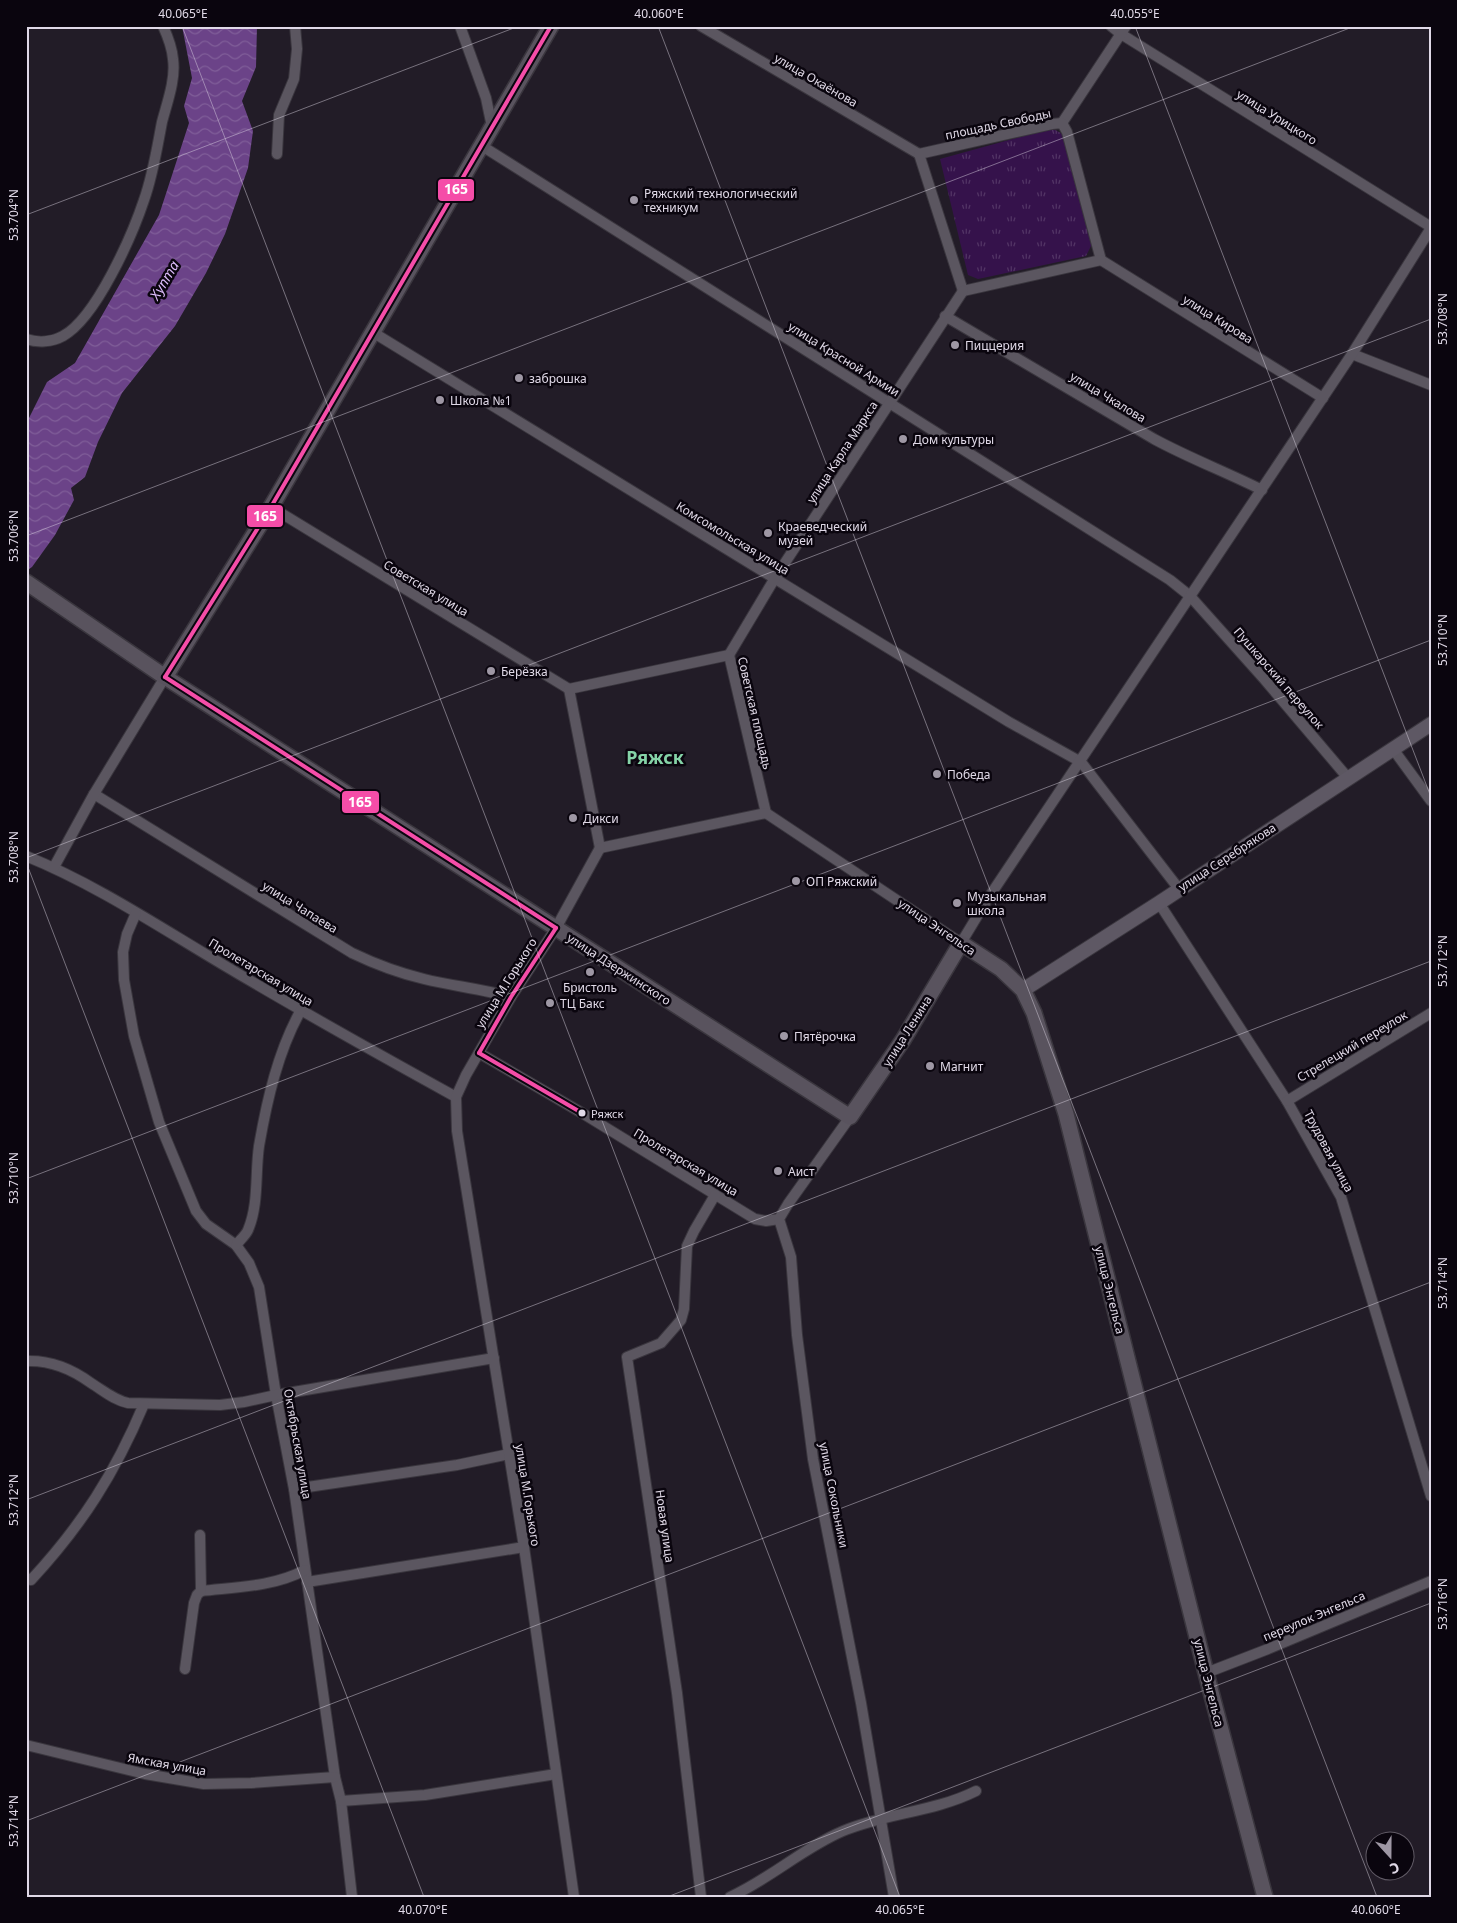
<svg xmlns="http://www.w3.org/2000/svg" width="1457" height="1923" viewBox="0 0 1457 1923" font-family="'Noto Sans',sans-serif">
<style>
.grass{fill:url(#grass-tufts)}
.water{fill:url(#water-waves)}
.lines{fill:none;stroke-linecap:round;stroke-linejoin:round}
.street-casing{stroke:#3a363e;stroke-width:12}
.secondary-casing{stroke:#3a363e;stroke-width:16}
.primary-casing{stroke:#3a363e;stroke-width:18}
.street{stroke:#5b5660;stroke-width:10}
.secondary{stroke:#5e5864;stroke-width:14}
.primary{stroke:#59535e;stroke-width:15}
.bus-1-casing{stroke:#0a050e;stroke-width:8}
.bus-1{stroke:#f54da8;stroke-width:4}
.ticks{fill:none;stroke:#e0d9e7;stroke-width:1;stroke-opacity:0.45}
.poi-dot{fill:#9e97a4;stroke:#0a050e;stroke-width:2}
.bus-dot{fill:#e0d9e7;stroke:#0a050e;stroke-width:2}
.labels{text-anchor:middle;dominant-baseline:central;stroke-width:5;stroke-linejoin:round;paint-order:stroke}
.bus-label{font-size:11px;fill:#e0d9e7;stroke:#0a050e;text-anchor:start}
.street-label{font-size:12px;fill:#e0d9e7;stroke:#0a050e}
.poi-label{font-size:12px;fill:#e0d9e7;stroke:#0a050e;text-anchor:start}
.water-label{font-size:14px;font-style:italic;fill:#ddbcfb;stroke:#0a050e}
.district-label{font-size:18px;font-weight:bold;fill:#85d3a7;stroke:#0a050e}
.line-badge{stroke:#0a050e;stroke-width:2}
.badge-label{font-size:14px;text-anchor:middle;font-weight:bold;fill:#fff}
.neatline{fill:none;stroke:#e0d9e7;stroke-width:2}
.ticks-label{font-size:12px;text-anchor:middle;fill:#e0d9e7}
</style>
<defs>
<pattern id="grass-tufts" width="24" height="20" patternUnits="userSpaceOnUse" patternTransform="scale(1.25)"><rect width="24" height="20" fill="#35124b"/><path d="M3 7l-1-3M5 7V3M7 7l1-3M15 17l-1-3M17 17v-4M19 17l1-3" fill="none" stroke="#523465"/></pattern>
<pattern id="water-waves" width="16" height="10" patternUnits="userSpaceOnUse" patternTransform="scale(1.25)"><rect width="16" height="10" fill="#6b4388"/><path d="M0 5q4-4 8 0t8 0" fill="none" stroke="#805e99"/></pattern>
</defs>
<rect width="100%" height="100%" fill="#221c27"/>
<path class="grass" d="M1052,128L1064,135L1092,244L1086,256L978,279L968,275L940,159Z"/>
<path class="water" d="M182,26H257L256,67L242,101L253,131L248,168L225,234L206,273L175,326L122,393L98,442L85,477L71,488L74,500L55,535L32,567L26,571V424L47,382L75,363L159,215L189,123L184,106L192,78Z"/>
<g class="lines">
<defs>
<g id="street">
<path d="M460,26L486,98L492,127"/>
<path d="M701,26L919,154"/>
<path d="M1111,26L1121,34L1431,227"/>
<path d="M1062,123L1126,26"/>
<path d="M482,146L1170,580L1190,596L1265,680L1348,778"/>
<path d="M277,154L279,115L294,79L297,49L295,26"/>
<path d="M1101,260L1323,398"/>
<path d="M963,291L919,154L1052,124L1062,123L1067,132L1101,260"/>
<path d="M963,291L1101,260"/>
<path d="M945,316L1154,439C1189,458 1226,472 1262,490"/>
<path d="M374,333L1009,722L1081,762L1179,889"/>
<path d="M26,339C38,343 52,342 63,336C96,318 132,236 144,200C153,175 157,148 162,122C167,103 176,79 173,59C172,47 168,37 163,26"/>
<path d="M1352,354L1431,385"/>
<path d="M271,507L569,689"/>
<path d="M729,655L775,578L963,291"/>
<path d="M729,655L766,813"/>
<path d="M1393,749L1431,801"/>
<path d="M94,794L352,953C375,964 399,973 424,979C453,986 482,989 511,997"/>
<path d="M766,813L961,943L987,900L1352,354L1431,228"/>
<path d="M600,848L569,689L729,655"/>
<path d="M600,848L766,813"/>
<path d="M26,856C95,884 158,926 222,964C299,1010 378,1054 456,1097"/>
<path d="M54,867L94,794L165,677"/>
<path d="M1159,903L1287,1101L1341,1197L1431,1496"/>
<path d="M136,913L127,934L123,952L124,980L134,1036L159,1122L196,1211L206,1224L236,1245L249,1263L259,1287L276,1395L294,1489L335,1777L341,1801L352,1897"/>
<path d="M479,1053L582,1113L755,1219L766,1221L779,1219"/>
<path d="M1287,1101L1431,1013"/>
<path d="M850,1117L788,1204L779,1219L791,1257L797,1335L813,1459L861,1703L894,1897"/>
<path d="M236,1245C240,1240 246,1235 248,1230C259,1204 255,1174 259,1146C267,1100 278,1051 301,1010"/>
<path d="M26,1361C50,1360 72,1369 91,1383C104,1391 114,1400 128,1403L220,1405L244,1402L276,1395L494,1358"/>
<path d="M294,1489L457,1465L509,1454"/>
<path d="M26,1578L31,1580C82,1525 115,1473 144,1404"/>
<path d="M307,1582L524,1547"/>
<path d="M201,1591C236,1587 273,1587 305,1570"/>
<path d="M185,1669L194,1603L197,1595L201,1591L200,1535"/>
<path d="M1206,1673L1268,1649L1431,1581"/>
<path d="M26,1745L145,1774L204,1784L251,1783L335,1777"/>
<path d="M341,1801L425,1795L556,1774"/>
<path d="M574,1897L524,1547L457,1131L456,1097L466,1075L511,997L556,928L600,848"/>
<path d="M701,1897L677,1693L627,1357L661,1343L681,1320L684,1309L687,1246L694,1231L715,1195"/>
<path d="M730,1897C770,1879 803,1848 843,1831C886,1813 934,1812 976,1791"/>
</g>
<path id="secondary" d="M1023,990L1159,903L1431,724"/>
<g id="primary">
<path d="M26,582L165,677L850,1117L903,1040L961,943L1001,969L1023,990L1034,1013L1066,1114L1206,1673L1265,1897"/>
<path d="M165,677L271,507L551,26"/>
</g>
</defs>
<use href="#street" class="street-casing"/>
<use href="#secondary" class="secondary-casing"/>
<use href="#primary" class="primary-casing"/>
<use href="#street" class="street"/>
<use href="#secondary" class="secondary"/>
<use href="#primary" class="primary"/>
<defs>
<g id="bus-1">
<path d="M165,677L271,507L551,26"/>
<path d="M165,677L556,928"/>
<path d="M479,1053L511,997L556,928"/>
<path d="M479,1053L582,1113"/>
</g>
</defs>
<use href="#bus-1" class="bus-1-casing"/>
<use href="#bus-1" class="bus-1"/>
</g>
<path class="ticks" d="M182,26L900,1897M658,26L1377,1897M1135,26L1431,797M26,215L519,26M26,536L1355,26M26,858L1431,319M26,862L424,1897M26,1179L1431,640M26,1500L1431,961M26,1821L1431,1282M667,1897L1431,1603"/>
<g class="poi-dot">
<circle cx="634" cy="200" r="5"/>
<circle cx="955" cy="345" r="5"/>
<circle cx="519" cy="378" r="5"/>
<circle cx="440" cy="400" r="5"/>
<circle cx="903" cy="439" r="5"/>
<circle cx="768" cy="533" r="5"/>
<circle cx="491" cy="671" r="5"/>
<circle cx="937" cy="774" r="5"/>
<circle cx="573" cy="818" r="5"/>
<circle cx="796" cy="881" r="5"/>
<circle cx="957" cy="903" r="5"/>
<circle cx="590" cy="972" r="5"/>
<circle cx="550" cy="1003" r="5"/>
<circle cx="784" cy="1036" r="5"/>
<circle cx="930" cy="1066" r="5"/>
<circle cx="778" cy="1171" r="5"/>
</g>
<circle class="bus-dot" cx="582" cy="1113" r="4.5"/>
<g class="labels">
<g class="bus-label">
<text x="591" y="1113">Ряжск</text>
</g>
<g class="street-label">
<text transform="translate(816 80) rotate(30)">улица Окаёнова</text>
<text transform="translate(1277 117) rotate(32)">улица Урицкого</text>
<text transform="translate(998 124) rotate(-12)">площадь Свободы</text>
<text transform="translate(1218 319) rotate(32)">улица Кирова</text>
<text transform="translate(844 359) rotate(32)">улица Красной Армии</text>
<text transform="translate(1108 397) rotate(31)">улица Чкалова</text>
<text transform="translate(842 452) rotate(-57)">улица Карла Маркса</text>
<text transform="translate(733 538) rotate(31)">Комсомольская улица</text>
<text transform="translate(426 588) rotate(31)">Советская улица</text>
<text transform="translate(1279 678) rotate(49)">Пушкарский переулок</text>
<text transform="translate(755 713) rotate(77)">Советская площадь</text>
<text transform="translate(1227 857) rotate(-33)">улица Серебрякова</text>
<text transform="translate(300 907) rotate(32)">улица Чапаева</text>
<text transform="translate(937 927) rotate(34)">улица Энгельса</text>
<text transform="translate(619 969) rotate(33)">улица Дзержинского</text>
<text transform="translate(261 972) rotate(31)">Пролетарская улица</text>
<text transform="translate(506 983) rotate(-58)">улица М.Горького</text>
<text transform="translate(907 1031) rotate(-58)">улица Ленина</text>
<text transform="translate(1352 1046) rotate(-31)">Стрелецкий переулок</text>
<text transform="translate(1329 1151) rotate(62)">Трудовая улица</text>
<text transform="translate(686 1162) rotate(31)">Пролетарская улица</text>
<text transform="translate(1110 1290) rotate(76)">улица Энгельса</text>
<text transform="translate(298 1444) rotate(80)">Октябрьская улица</text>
<text transform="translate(528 1495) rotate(81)">улица М.Горького</text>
<text transform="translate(834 1495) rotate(79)">улица Сокольники</text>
<text transform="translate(665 1526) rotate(82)">Новая улица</text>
<text transform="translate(1314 1616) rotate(-23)">переулок Энгельса</text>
<text transform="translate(1209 1683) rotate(76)">улица Энгельса</text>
<text transform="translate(167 1764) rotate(10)">Ямская улица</text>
</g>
<g class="poi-label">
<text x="644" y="193">Ряжский технологический<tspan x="644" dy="14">техникум</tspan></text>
<text x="965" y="345">Пиццерия</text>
<text x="529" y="378">заброшка</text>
<text x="450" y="400">Школа №1</text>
<text x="913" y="439">Дом культуры</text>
<text x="778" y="526">Краеведческий<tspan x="778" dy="14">музей</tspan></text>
<text x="501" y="671">Берёзка</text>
<text x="947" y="774">Победа</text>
<text x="583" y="818">Дикси</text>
<text x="806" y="881">ОП Ряжский</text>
<text x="967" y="896">Музыкальная<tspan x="967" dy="14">школа</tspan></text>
<text x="590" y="987" text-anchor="middle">Бристоль</text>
<text x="560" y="1003">ТЦ Бакс</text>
<text x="794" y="1036">Пятёрочка</text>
<text x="940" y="1066">Магнит</text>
<text x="788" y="1171">Аист</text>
</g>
<g class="water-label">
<text transform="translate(164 280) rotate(-59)">Хупта</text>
</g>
<g class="district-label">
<text x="655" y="757">Ряжск</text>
</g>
</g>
<g class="line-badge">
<rect x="437" y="178" width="38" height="24" rx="5" fill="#f54da8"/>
<rect x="246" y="504" width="38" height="24" rx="5" fill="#f54da8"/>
<rect x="341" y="790" width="39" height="24" rx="5" fill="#f54da8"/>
</g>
<g class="badge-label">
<text x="456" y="194">165</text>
<text x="265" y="521">165</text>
<text x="360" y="807">165</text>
</g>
<rect width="1457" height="1923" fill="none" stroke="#0a050e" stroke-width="55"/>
<g transform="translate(1390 1856) rotate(159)"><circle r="24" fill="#0a050e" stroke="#605a65"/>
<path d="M0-4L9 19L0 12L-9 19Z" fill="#9e97a4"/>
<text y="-8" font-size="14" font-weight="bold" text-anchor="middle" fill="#e0d9e7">С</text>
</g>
<rect x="28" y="28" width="1402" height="1868" class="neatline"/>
<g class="ticks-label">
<text x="183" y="18">40.065°E</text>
<text x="659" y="18">40.060°E</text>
<text x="1135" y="18">40.055°E</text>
<text transform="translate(14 215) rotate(-90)" y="4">53.704°N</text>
<text transform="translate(1443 319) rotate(-90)" y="4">53.708°N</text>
<text transform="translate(14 536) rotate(-90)" y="4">53.706°N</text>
<text transform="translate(1443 640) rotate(-90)" y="4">53.710°N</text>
<text transform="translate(14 857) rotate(-90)" y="4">53.708°N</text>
<text transform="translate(1443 961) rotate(-90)" y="4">53.712°N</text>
<text transform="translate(14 1178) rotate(-90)" y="4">53.710°N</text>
<text transform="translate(1443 1283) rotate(-90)" y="4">53.714°N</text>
<text transform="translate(14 1500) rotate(-90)" y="4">53.712°N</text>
<text transform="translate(1443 1604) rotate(-90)" y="4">53.716°N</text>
<text transform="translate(14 1821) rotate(-90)" y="4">53.714°N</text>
<text x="423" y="1914">40.070°E</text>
<text x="900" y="1914">40.065°E</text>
<text x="1376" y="1914">40.060°E</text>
</g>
</svg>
